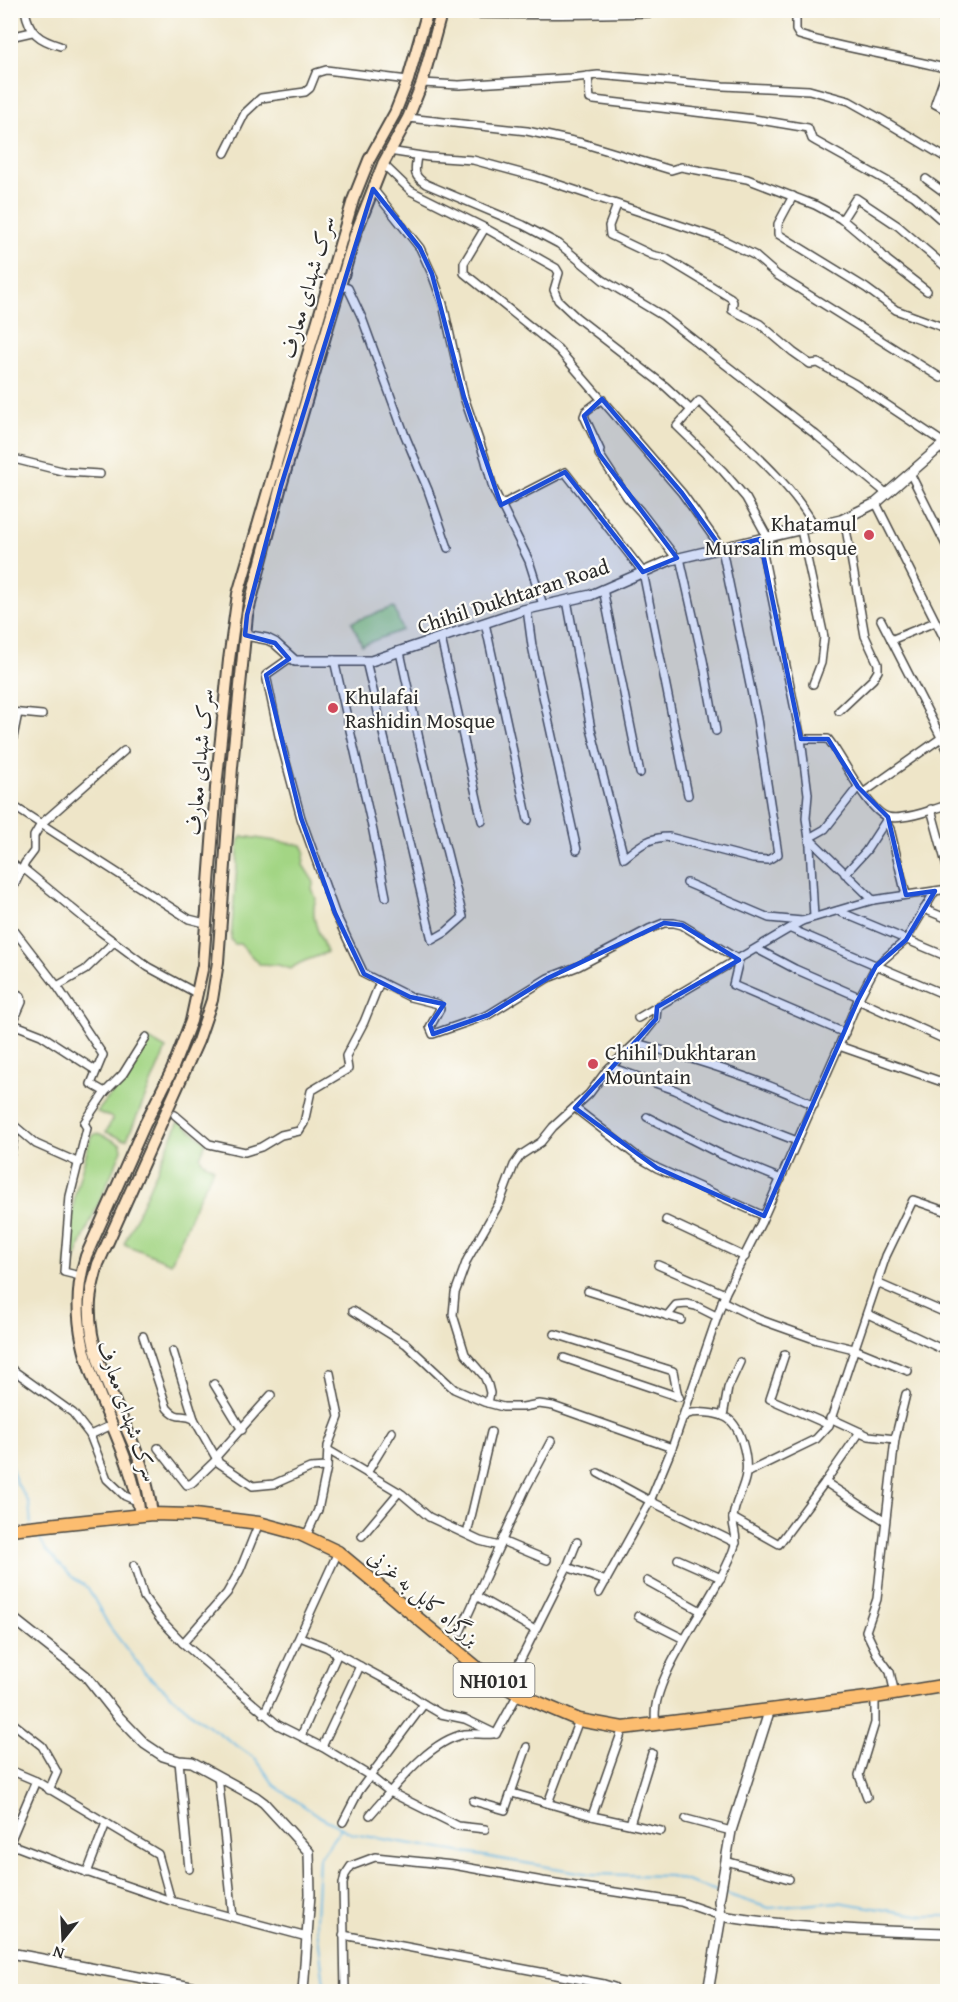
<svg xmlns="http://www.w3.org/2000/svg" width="958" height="2002" viewBox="0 0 958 2002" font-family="'Gentium Book Plus',Amiri,serif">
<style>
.green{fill:#a3d584;stroke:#678058;stroke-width:1.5}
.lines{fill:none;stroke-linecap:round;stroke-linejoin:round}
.stream{stroke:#69b8e3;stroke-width:2}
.minor-casing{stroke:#484743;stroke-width:10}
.tertiary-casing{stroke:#484743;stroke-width:12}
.secondary-casing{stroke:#484743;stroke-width:14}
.trunk-casing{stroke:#484743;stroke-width:15}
.minor{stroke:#fff;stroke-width:7}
.tertiary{stroke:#fff;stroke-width:9}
.secondary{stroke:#fee5c5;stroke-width:10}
.trunk{stroke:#fcbd6f;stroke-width:12}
.marked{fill:#1d4ed8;fill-opacity:0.2;stroke:#1d4ed8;stroke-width:4.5;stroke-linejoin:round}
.poi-dot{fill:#d1495b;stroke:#fdfcf7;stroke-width:2}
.labels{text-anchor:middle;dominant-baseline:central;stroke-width:4.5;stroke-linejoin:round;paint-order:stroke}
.shield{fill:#fdfcf7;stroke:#6a6a68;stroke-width:1.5}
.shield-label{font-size:20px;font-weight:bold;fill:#2b2b2b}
.street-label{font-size:21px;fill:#2b2b2b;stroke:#fdfcf7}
.poi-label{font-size:21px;fill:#2b2b2b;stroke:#fdfcf7;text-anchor:start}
</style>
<rect width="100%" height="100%" fill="#fdfcf7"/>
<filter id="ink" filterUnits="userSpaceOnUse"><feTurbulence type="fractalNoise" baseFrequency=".0167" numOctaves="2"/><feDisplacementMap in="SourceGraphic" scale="12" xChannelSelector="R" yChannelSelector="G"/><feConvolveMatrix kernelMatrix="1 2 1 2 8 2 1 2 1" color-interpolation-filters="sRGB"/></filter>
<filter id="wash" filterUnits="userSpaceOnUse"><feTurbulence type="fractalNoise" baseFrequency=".008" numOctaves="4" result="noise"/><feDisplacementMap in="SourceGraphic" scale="24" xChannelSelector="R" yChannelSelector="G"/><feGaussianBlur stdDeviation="1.35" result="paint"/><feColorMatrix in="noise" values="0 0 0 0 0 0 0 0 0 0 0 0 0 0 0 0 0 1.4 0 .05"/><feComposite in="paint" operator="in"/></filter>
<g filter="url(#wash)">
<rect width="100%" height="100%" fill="#eee5c8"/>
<g class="green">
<path d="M394,607L402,630L362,645L352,622Z"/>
<path d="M242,836L302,845L305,851L303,865L314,882L312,888L316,899C309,916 320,936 327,952C315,959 301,959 291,969L278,965L259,964L240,944H234L231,939L239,840Z"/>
<path d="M147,1038L166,1049L127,1139H123L106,1132L113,1118L97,1112L127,1074Z"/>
<path d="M179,1121L206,1142L200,1157L203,1162L214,1168L196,1203L171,1263L124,1244Z"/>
<path d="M98,1133L121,1144L122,1150L82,1241L71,1270L66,1268L75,1194L91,1136Z"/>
</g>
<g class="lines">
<g class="stream">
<path d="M10,1463L16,1482L29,1503L31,1524"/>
<path d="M36,1531L46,1550L72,1577L88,1588L109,1626L145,1673L200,1720L256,1759L275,1786L317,1815L353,1834L590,1874L670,1876L717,1891"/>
<path d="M723,1893L769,1908L838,1902L924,1916H948"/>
<path d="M325,1992L316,1920L319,1859L341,1828"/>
</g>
</g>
</g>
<g filter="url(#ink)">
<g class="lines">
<defs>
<g id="minor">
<path d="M25,10C29,33 39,40 60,46"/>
<path d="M777,10L796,15V30L799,35C848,50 899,56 948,69"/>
<path d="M917,10L948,19"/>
<path d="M441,12L454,14C546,15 638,15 729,10"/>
<path d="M10,37L32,32"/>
<path d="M947,69L935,104L948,111"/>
<path d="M588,76L590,99L594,100L754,119L808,128L812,139L817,142L914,196L948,226"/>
<path d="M422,83L459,85L571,78L598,75L723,86L809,90L849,101L881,119L948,159"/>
<path d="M408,118L527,131L582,143L671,170L681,167L747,179L815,205L843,220L874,246L887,260L927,291"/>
<path d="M389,151L428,157L473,160L536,177L721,239L754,255L777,275L941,378"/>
<path d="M225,153L245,113L261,98L305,92L310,88L316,73L326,70L408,80"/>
<path d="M417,156C415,171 412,175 426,184L523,225L559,244L603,280L663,316L816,435L886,493"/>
<path d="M383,164L411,191L485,228L556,268L559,273L554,290L558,300L576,317L665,386L691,410L699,401C735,437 791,481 815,527"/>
<path d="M926,179L948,195"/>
<path d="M373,189L420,248L432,274L443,304L464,397L485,458L493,488L529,561L543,605"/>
<path d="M793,196L778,224V234L866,288L896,310L948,329"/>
<path d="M617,205L609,226L610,235L652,255L665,258L731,298L733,302L732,310L760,324L793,352L810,364L818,363L854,383L944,443"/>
<path d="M842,220L856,198L898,226L948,269"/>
<path d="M485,228L464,263V273L558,349L682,493L722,549L757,719L778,854L768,860L753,859L669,837C649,837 639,846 624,858L591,729L567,600"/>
<path d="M341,286L348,288L362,318L404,433L428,490L448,548"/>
<path d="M602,399L586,411L584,416L600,450L599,454L627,497L640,511L677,559"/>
<path d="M691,410L677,426L723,471L746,498L768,538"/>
<path d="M941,445L948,458"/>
<path d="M10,458L66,472L100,474"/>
<path d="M910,473L948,549"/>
<path d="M876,503L948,646"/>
<path d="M501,505L565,472L643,572L688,795"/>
<path d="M801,530L824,637L821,663L813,684"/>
<path d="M760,539L801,739L808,794L806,818L810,846L814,917"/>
<path d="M680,558L703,660L716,731"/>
<path d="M603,589L640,773"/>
<path d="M527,609L532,646L577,850"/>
<path d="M881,620L948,751"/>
<path d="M485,623L528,820"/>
<path d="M441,638L482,821"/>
<path d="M891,640L935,622"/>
<path d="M290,658L266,675L279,736L301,818L335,913L364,974L410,997L438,1004L440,1009L430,1027L433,1034L488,1015L548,978L579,966L649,929L664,923H674L682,925L739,960L733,985L845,1033"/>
<path d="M334,660L373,831L386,897"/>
<path d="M366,661L432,940L446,932L463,917L423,757L400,652"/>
<path d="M839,711L873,679L878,671V664L865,636L846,529L841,520"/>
<path d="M10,712L42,715"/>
<path d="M801,739H828C842,756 868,812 888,817C891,818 899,818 902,817C918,816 932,809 948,805"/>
<path d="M10,752L18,713"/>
<path d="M858,787L825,829L809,838L873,900"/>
<path d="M863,793L941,738"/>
<path d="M10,804L189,919L205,923"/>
<path d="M931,809L948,871"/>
<path d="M886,822L890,829L906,895"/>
<path d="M10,861L21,872"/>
<path d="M23,868L101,932L148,967L198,994"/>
<path d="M845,874L866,851L887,819"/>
<path d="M687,883L769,918L802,921"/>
<path d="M10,894L25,863L34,851V836L41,824L124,751"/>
<path d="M924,909L948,919"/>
<path d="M838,911L948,957"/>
<path d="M10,925L57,986L103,1055L91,1084L105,1092"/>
<path d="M791,929L948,996"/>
<path d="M757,949L795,969L859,997"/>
<path d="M57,986L85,970L114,942"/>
<path d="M10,990L21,996L22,1002L11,1027"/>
<path d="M858,1000L948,1041"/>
<path d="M638,1018L802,921L873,900L948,889"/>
<path d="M13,1024L41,1035L95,1070"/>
<path d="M636,1043C697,1060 757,1078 814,1105"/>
<path d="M839,1046L948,1084"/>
<path d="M610,1067L675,1090L727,1114L797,1141"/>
<path d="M575,1108L638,1157L657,1168L764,1216"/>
<path d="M175,1115L209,1144L245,1152L261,1147L281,1135L299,1131L304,1123L311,1091L348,1069L346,1056L364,1022L380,982"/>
<path d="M647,1117L720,1154L781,1179"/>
<path d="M10,1122L36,1144L79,1163"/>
<path d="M10,1156L16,1128"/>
<path d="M666,1220L745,1257"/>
<path d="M658,1265L725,1294"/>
<path d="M80,1276L64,1272L70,1196L87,1128L84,1123L105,1092L123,1074L146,1037"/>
<path d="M877,1283L948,1314"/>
<path d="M588,1291L681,1320"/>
<path d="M722,1301L758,1319L817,1340L854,1349L908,1371"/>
<path d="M353,1311L406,1344L454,1389L484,1402L503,1407H523L539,1404L553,1406L672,1448"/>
<path d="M868,1314L948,1352"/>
<path d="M667,1316L676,1305L687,1304L696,1306L716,1316"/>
<path d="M555,1334L673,1371L678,1397"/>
<path d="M143,1336L167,1408C178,1421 182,1413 194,1419L219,1463L253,1486L274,1484L310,1468L327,1467"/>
<path d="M173,1351L194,1419"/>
<path d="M785,1354L770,1399L829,1425"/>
<path d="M564,1358L679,1397"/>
<path d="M10,1368L73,1413L90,1435L107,1479L125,1496L139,1502"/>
<path d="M214,1384L242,1430"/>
<path d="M488,1403L490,1393L488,1385L484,1376L465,1354L453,1315L455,1293L467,1260L500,1202L514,1165L521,1155L541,1142L553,1127L589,1094L607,1070L640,1039L656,1019L657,1007"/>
<path d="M723,1416L728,1388L740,1362"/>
<path d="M830,1418L869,1436L895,1439"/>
<path d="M90,1435L112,1425"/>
<path d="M158,1448L187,1485L192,1483L217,1459"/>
<path d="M328,1450L402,1494L429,1517L480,1541L499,1546"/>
<path d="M216,1457L271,1395"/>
<path d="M367,1473L392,1432"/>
<path d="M598,1473L650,1501L736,1543"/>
<path d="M746,1473L816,1439L829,1425L886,1256L913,1200L948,1212"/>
<path d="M825,1482L884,1520"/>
<path d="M733,1518L779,1544L825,1482L860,1432"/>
<path d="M303,1533L308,1532L318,1510L327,1467L328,1446L339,1417L330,1373"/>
<path d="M467,1534L491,1432"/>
<path d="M362,1536L399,1492"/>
<path d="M502,1541L547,1560"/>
<path d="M678,1559L721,1578"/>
<path d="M134,1565L144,1597L160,1619L183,1643L278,1725L322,1747L370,1776L390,1792L458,1826L485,1829"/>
<path d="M567,1567L606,1581"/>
<path d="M647,1581L701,1611"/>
<path d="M599,1593L650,1501L672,1448L725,1294L761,1223L839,1046L858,1000L876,966L906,940L935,891"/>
<path d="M476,1596L535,1630"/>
<path d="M638,1616L684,1639"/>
<path d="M460,1632L525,1490L551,1441"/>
<path d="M300,1637L326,1647L360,1666L401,1688L424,1704L441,1714L465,1719L496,1734"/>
<path d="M183,1643L227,1593L240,1570L259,1523"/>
<path d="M518,1665L567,1567L577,1542"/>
<path d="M895,1694L890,1672L877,1654L866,1631L877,1599L895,1439L906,1394"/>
<path d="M264,1714L338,1552"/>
<path d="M10,1721L42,1746L57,1772L49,1790"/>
<path d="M656,1723C646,1680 722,1591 735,1545C738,1536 732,1527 733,1518C734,1503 744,1489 746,1474C748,1458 741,1424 725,1417C717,1413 696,1411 688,1414C686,1415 683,1418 681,1419"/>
<path d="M496,1734L518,1694"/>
<path d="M301,1736L338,1653"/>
<path d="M322,1747L360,1666"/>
<path d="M179,1761L189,1869"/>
<path d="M10,1770L36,1781L158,1854L171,1901"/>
<path d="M218,1776L233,1917"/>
<path d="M512,1793L592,1816L661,1831"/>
<path d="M867,1797L859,1775L875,1723V1697"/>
<path d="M473,1801L505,1810L527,1747"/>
<path d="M548,1803L579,1720"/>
<path d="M370,1815C394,1788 428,1741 465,1734C474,1733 484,1735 493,1734"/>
<path d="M592,1816L623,1728"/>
<path d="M686,1819L731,1831"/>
<path d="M343,1822L359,1791L424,1704"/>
<path d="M630,1824L652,1753"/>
<path d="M10,1842L36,1781"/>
<path d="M10,1844L60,1863L171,1901L307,1937"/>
<path d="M726,1861L789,1879"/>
<path d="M87,1873L106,1823"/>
<path d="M343,1935L604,1984L614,1987L616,1992"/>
<path d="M345,1992L343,1884L345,1875L351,1866L375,1857L453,1865L543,1881L681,1902L721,1916"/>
</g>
<g id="tertiary">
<path d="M245,635L267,639L275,643L295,661H371L523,610L591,595L671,560L841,520L876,503L948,440"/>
<path d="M10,1616L86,1676L116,1714L145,1744L163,1756L179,1761L192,1762L256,1797L264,1803L309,1852L310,1894L303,1992"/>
<path d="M721,1916C796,1928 872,1931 948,1933"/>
<path d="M10,1953L218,1992"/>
<path d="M708,1992L721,1916L719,1901L731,1831L770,1709"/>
</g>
<g id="secondary">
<path d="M152,1514C150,1497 146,1480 141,1464C123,1413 86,1357 90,1301C91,1288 95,1276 98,1264L198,1041L212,1000L218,962L232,767L247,615L281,486L355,235L383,164L408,118L422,83L442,10"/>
<path d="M140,1515C128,1424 55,1354 86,1256L145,1124L172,1070L191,1021L203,965L216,788L229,660L238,594L353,200L369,160L395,113L408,80L428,10"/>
</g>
<path id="trunk" d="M10,1529L152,1514L194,1515L259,1523L300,1534L338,1552L486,1675L518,1694L579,1720L623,1728L875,1697L948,1685"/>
</defs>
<use href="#minor" class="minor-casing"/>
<use href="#tertiary" class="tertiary-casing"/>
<use href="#secondary" class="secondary-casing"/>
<use href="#trunk" class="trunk-casing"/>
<use href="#minor" class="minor"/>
<use href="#tertiary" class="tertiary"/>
<use href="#secondary" class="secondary"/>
<use href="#trunk" class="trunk"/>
</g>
</g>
<path class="marked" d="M373,189L420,248L432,274L464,397L501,505L565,472L643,572L677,558L599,454L584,416L602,399L682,493L722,549L760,539L801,739H828L858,787L888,817L906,895L935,891L906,940L876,966L858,1000L764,1216L657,1168L575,1108L656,1019L657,1007L739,960L682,925L664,923L548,978L488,1015L433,1034L430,1025L444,1004L410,997L364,974L335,913L301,818L266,675L289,659L275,643L245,635L247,615L281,486Z"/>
<g class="poi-dot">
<circle cx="869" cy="535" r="6"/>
<circle cx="333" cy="708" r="6"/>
<circle cx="593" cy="1064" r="6"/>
</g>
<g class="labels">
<rect class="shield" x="453.5" y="1663" width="81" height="34" rx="4.5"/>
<g class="shield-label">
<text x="494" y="1680">NH0101</text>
</g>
<g class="street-label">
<text transform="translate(307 287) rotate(-74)">سرک شهدای معارف</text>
<text transform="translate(513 596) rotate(-18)">Chihil Dukhtaran Road</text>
<text transform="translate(199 762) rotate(-85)">سرک شهدای معارف</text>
<text transform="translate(128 1411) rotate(71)">سرک شهدای معارف</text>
<text transform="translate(424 1597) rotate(40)">بزرگراه کابل به غزنی</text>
</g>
<g class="poi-label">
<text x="857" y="523" text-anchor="end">Khatamul<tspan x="857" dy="24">Mursalin mosque</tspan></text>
<text x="345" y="696">Khulafai<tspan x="345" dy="24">Rashidin Mosque</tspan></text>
<text x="605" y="1052">Chihil Dukhtaran<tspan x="605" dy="24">Mountain</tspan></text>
</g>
</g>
<rect width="958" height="2002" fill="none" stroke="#fdfcf7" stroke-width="36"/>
<g transform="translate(63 1939) rotate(198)" stroke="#fdfcf7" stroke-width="4.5" paint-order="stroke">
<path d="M0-4.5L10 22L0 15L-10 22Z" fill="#2b2b2b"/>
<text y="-9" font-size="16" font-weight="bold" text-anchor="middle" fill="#2b2b2b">N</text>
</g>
</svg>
